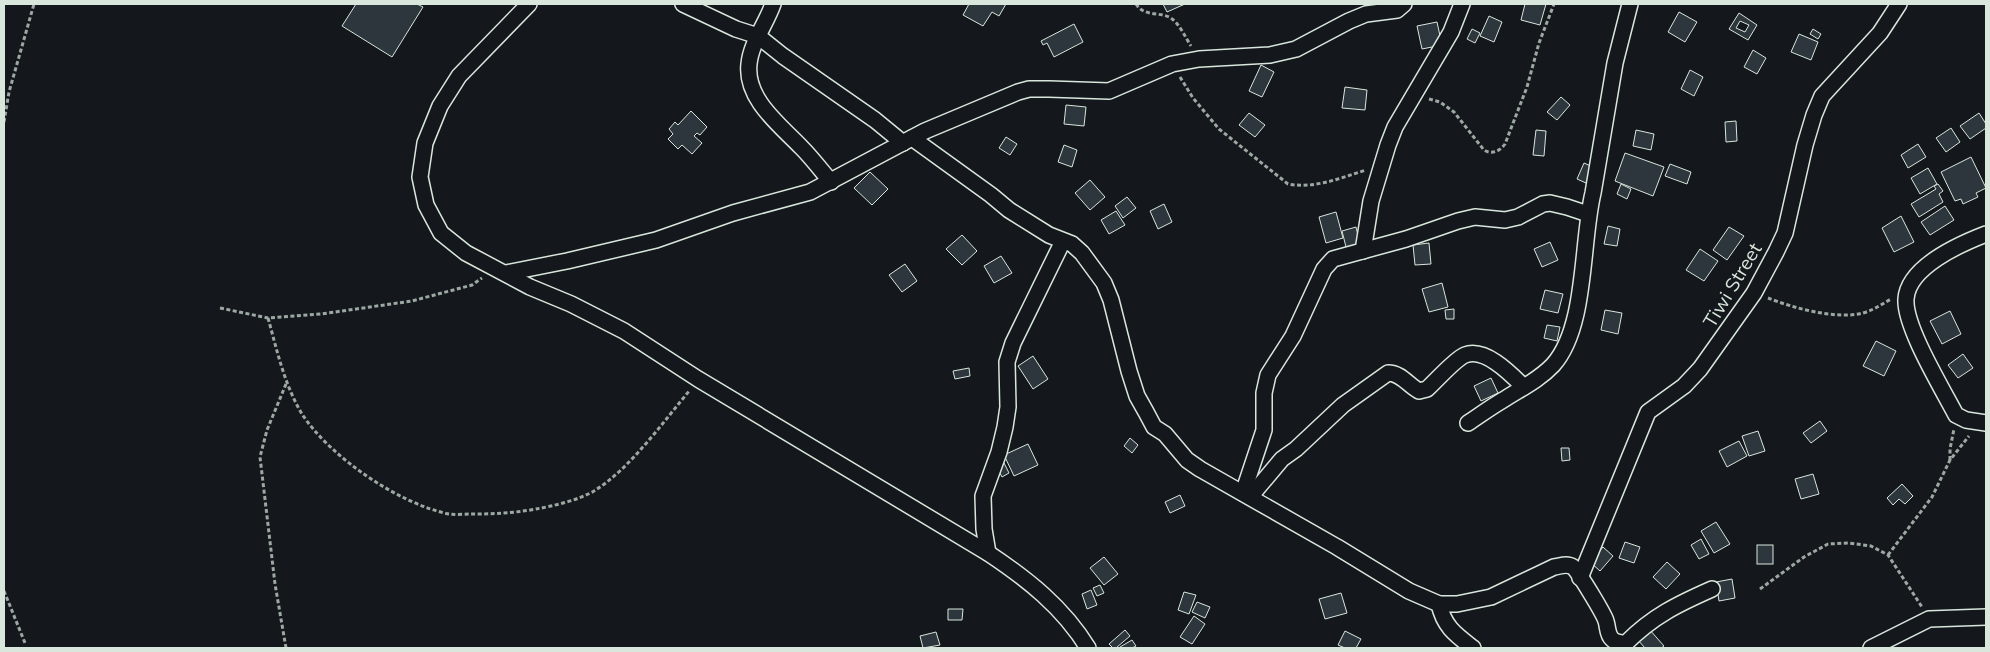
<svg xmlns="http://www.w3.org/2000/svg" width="1990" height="652" viewBox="0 0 1990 652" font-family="Mulish,sans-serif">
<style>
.building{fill:#2c363c;stroke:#d8e6dc;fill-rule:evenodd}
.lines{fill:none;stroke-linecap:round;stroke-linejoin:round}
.street-casing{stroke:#d8e6dc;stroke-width:18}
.path{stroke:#9da8a2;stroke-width:3;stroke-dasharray:4 2.5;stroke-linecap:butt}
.street{stroke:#14181c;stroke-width:15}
.labels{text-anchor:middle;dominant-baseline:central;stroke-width:4;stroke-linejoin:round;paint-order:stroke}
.street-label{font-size:19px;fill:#d8e6dc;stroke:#14181c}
</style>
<rect width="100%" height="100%" fill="#14181c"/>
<g class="building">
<path d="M356,4H417L423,7L392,57L342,26Z"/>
<path d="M969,4H1006L999,16L992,12L983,26L963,15Z"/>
<path d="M1163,4H1185L1167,12Z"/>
<path d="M1525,4H1546L1540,25L1521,20Z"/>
<path d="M1679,12L1697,22L1685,42L1668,32Z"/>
<path d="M1739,13L1757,25L1748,40L1729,29ZM1740,21L1749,25L1745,32L1736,28Z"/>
<path d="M1489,16L1502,22L1494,42L1480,36Z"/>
<path d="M1437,22L1442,45L1422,49L1417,26Z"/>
<path d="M1074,24L1083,42L1054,57L1047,43L1043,45L1041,41Z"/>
<path d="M1472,29L1480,33L1475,43L1467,39Z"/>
<path d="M1813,29L1821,34L1818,39L1810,34Z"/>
<path d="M1799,34L1818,42L1811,60L1791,52Z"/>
<path d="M1753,50L1766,58L1757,74L1744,67Z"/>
<path d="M1261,65L1274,72L1262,97L1249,91Z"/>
<path d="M1690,70L1703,77L1694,96L1681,89Z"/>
<path d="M1345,87L1367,90L1365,110L1342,108Z"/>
<path d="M1561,97L1570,105L1557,120L1547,112Z"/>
<path d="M1066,105L1086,107L1084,126L1064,124Z"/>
<path d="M691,111L707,127L700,135L697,133L694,136L702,143L692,154L682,145L678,149L668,139L673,134L669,129L675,122L678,125Z"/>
<path d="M1249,113L1265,125L1255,137L1239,125Z"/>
<path d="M1979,113L1986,124V128L1970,139L1960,126Z"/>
<path d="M1736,121L1737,141L1726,142L1725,122Z"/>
<path d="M1951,128L1960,142L1946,152L1936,138Z"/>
<path d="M1536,130L1546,131L1544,156L1533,155Z"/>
<path d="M1636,130L1654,134L1651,150L1633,146Z"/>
<path d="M1006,137L1017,144L1010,155L999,148Z"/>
<path d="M1918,144L1926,157L1908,168L1901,155Z"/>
<path d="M1064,145L1077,150L1072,167L1058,162Z"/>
<path d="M1625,153L1664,167L1653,196L1615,181Z"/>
<path d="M1971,157L1986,188L1976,193L1978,197L1963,204L1961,199L1955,201L1941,172Z"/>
<path d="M1584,163L1593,167L1586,183L1577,179Z"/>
<path d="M1670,164L1691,172L1687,184L1665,176Z"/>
<path d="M1928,168L1937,184L1920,194L1911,178Z"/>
<path d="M870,172L888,189L872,205L854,188Z"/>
<path d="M1090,180L1105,197L1090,210L1075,193Z"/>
<path d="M1621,184L1631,189L1627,199L1617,194Z"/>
<path d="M1938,184L1943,191L1939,194L1943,202L1919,217L1911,204L1936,189L1934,186Z"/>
<path d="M1127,197L1136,208L1123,218L1115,206Z"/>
<path d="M1164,204L1172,222L1158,229L1150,211Z"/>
<path d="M1945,206L1954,220L1930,235L1921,222Z"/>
<path d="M1116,211L1125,225L1109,234L1101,220Z"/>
<path d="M1336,212L1343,238L1326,243L1319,217Z"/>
<path d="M1901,216L1914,242L1894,252L1882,228Z"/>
<path d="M1608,226L1620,229L1617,246L1604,244Z"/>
<path d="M1356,227L1360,244L1346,247L1342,231Z"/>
<path d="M1729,227L1744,236L1727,260L1713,250Z"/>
<path d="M962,235L977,251L962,265L946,249Z"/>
<path d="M1550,242L1558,260L1542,267L1534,249Z"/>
<path d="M1429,243L1431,264L1415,265L1413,245Z"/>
<path d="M1700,249L1718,261L1704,281L1686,270Z"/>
<path d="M1001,256L1012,273L994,283L984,266Z"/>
<path d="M905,264L917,281L902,292L889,275Z"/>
<path d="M1442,283L1448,307L1429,312L1422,289Z"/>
<path d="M1545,290L1563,294L1558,313L1540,309Z"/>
<path d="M1454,309V319H1446L1445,310Z"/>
<path d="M1605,310L1622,313L1618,334L1601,330Z"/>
<path d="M1950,311L1961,334L1942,344L1930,321Z"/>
<path d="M1547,325L1560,327L1557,341L1544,338Z"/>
<path d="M1876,341L1896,351L1884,376L1863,366Z"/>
<path d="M1963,354L1973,368L1958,378L1948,365Z"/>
<path d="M1033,356L1048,379L1033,389L1018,366Z"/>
<path d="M969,368L970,376L955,379L953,371Z"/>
<path d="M1491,378L1498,393L1481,401L1474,386Z"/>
<path d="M1820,421L1827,431L1811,443L1803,433Z"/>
<path d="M1758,431L1765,451L1749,456L1742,436Z"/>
<path d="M1130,438L1138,445L1132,453L1124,446Z"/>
<path d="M1739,441L1747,456L1727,467L1719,451Z"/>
<path d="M1028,444L1038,465L1014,476L1004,455Z"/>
<path d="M1561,448H1569L1570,460L1562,461Z"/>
<path d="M1003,461L1009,473L1002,477L996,466Z"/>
<path d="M1813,474L1819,494L1801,499L1795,479Z"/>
<path d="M1902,484L1913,496L1905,504L1899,499L1893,505L1887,498Z"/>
<path d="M1180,495L1185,506L1170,513L1165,502Z"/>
<path d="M1716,522L1730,544L1714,553L1701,531Z"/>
<path d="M1701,539L1709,554L1699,559L1691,545Z"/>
<path d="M1625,542L1640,547L1634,563L1619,558Z"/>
<rect x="1757" y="545" width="16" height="19"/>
<path d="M1603,547L1613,556L1600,571L1590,562Z"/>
<path d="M1104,557L1118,574L1104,585L1090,568Z"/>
<path d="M1667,562L1680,574L1666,589L1653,577Z"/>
<path d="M1732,579L1735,598L1719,601L1716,582Z"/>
<path d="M1100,585L1104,593L1097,596L1093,588Z"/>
<path d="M1091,590L1097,605L1087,609L1082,594Z"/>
<path d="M1184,592L1196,595L1189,614L1178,610Z"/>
<path d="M1341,593L1347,613L1325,619L1319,599Z"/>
<path d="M1197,602L1210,607L1205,618L1192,612Z"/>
<path d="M948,609H963L962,620H948Z"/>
<path d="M1194,616L1205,624L1192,644L1180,637Z"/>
<path d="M1649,629L1664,646L1661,648H1645L1637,639Z"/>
<path d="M1125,630L1130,636L1116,648H1113L1109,644Z"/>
<path d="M1345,631L1361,639L1356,648H1345L1338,645Z"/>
<path d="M936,632L940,645L923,648L920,636Z"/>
<path d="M1132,640L1136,646L1132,648H1121L1120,647Z"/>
</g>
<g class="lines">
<defs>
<g id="street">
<path d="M529,4L459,76L440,106L425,143L420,177L426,205L441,233L466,253L530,287L571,304L624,331L698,379L988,553C1027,579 1063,607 1088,648"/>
<path d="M683,4L736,29L758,36L783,56L875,120L903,143"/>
<path d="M773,4C766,24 751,43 749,64C745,99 780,125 801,147C812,158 821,170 831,182"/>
<path d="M912,138L991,195L1009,210L1049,235L1072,244L1082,253L1104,283L1111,300L1129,371L1137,396L1146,412L1154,427L1165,434L1187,460L1200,469L1337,547L1409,591L1439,604H1457L1491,597L1554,567C1561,566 1567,563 1573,567C1578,571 1604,614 1606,621C1608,627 1607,634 1612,639C1616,643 1621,643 1626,643C1653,616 1678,604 1712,589"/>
<path d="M1986,234C1960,244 1908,267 1906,299C1904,326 1942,388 1956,415L1966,420L1986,423"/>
<path d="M1363,251L1371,201L1388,145L1395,127L1451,32L1462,4"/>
<path d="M506,273L567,261L656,240L733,213L810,192L925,131L1018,92L1029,89H1049L1109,91L1172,64L1199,59L1270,55L1296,49L1349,21L1366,14L1397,10L1404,4"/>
<path d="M1468,423C1480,415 1491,407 1503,400C1520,389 1539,380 1553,365C1587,327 1581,243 1593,193L1615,63L1630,4"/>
<path d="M1243,493L1264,430V393L1268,375L1293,336L1324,269L1333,259L1406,239L1458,221L1475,217L1505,220L1518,217L1543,204L1550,203L1567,207L1588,214"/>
<path d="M1250,497L1282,459L1296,449L1343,405L1388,373C1401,373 1408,385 1419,391L1427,389C1436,381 1455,359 1465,355C1485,347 1511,374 1524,387"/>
<path d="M988,553L984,529L983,496L999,452L1005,427L1008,407L1007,362L1013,343L1063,241"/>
<path d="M1580,578L1648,412L1684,386L1700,369L1754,293L1776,252L1785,233L1805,145L1814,115L1822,96L1880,33L1899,4"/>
<path d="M1439,604C1444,627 1456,635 1473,648"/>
<path d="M1871,648L1929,619L1986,617"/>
</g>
</defs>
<use href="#street" class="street-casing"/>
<g class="path">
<path d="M1136,4C1143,16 1157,12 1169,17C1179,22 1185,37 1191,46"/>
<path d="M1180,77L1193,98L1219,129L1288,184C1315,189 1340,178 1366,170"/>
<path d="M1429,99L1440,102L1454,112L1484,150C1492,155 1500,151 1505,144L1527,87L1539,43L1554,4"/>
<path d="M4,122L9,92L34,4"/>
<path d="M1768,298C1793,308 1837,320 1863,313C1874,310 1882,304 1891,299"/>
<path d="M220,308L268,318L321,314L412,301L472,285L482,278"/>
<path d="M268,318C277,350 284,384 302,414C330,457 399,504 449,514C456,515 465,514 472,514C494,514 514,513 536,509C553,506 579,500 594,491C630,469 663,422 690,390"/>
<path d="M1950,460V449L1954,429"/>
<path d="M1888,555L1932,497L1950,460L1969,436"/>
<path d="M1760,589L1804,557L1828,544L1849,543L1871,546L1888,555L1922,607"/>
<path d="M4,591L25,643"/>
<path d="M286,648L275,584L260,457L267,430L286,384"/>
</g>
<use href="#street" class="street"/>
</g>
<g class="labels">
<g class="street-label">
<text transform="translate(1732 285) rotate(-59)">Tiwi Street</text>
</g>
</g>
<rect width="1990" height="652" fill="none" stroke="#d8e6dc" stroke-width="10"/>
</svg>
